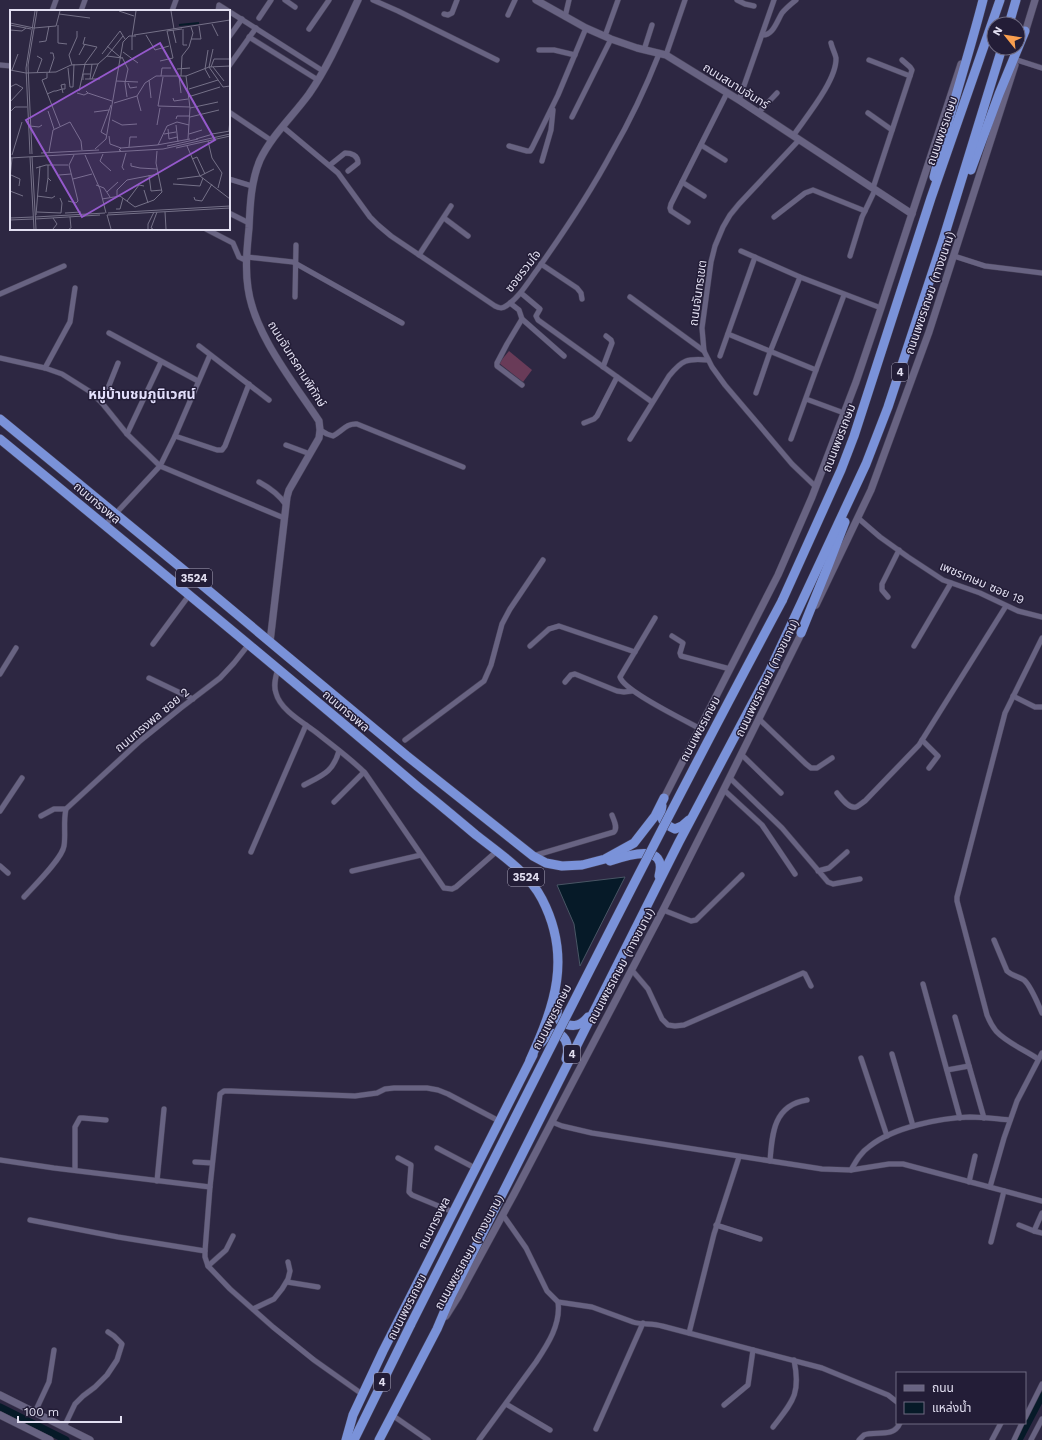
<svg xmlns="http://www.w3.org/2000/svg" width="1042" height="1440" viewBox="0 0 1042 1440" font-family="'Work Sans','Noto Sans Thai',sans-serif">
<style>
.green{fill:#693b58}
.water{fill:#061a28;stroke:#485564}
.lines{fill:none;stroke-linecap:round;stroke-linejoin:round}
.canal{stroke:#061a28;stroke-width:7}
.minor-casing{stroke:#464158;stroke-width:6}
.tertiary-casing{stroke:#464158;stroke-width:8}
.secondary-casing{stroke:#464158;stroke-width:8}
.trunk-casing{stroke:#464158;stroke-width:10}
.minor{stroke:#686382;stroke-width:5}
.tertiary{stroke:#686382;stroke-width:7}
.secondary{stroke:#686382;stroke-width:7}
.trunk{stroke:#7a92d9;stroke-width:9}
.trunk-bridge-casing{stroke:#464158;stroke-width:10;stroke-linecap:butt}
.trunk-bridge{stroke:#7a92d9;stroke-width:9}
.labels{text-anchor:middle;dominant-baseline:central;stroke-width:3;stroke-linejoin:round;paint-order:stroke}
.shield{fill:#231d37;stroke:#a9a5b9;stroke-width:1}
.shield-label{font-size:11px;font-weight:bold;fill:#e2dff1}
.street-label{font-size:12px;fill:#e2dff1;stroke:#231d37}
.quarter-label{font-size:14px;font-weight:bold;fill:#e2defb;stroke:#231d37}
.inset-river{fill:none;stroke:#061a28;stroke-width:2}
.inset-road{fill:none;stroke:#757188;stroke-width:1}
.view{fill:#9559cc;fill-opacity:0.15;stroke:#9559cc;stroke-width:2}
.inset-edge{fill:none;stroke:#e2dff1;stroke-width:2}
</style>
<rect width="100%" height="100%" fill="#2d2742"/>
<path class="green" d="M509,351L532,370L523,382L499,363Z"/>
<path class="water" d="M625,877L580,966L574,924L557,885Z"/>
<g class="lines">
<g class="canal">
<path d="M0,1407L66,1440"/>
<path d="M1019,1440L1042,1396"/>
</g>
<defs>
<g id="minor">
<path d="M285,0L295,7"/>
<path d="M373,0L398,11L497,60"/>
<path d="M737,0L745,4L754,6"/>
<path d="M52,11L56,0"/>
<path d="M81,11L85,0"/>
<path d="M172,11L176,0"/>
<path d="M218,11L219,5L323,71"/>
<path d="M444,14L448,15L452,13L457,0"/>
<path d="M508,15L515,0"/>
<path d="M565,17L569,0"/>
<path d="M259,18L271,0"/>
<path d="M309,29L329,0"/>
<path d="M762,35C773,36 777,21 782,13C786,8 791,4 796,0"/>
<path d="M605,36L618,0"/>
<path d="M229,37L242,19"/>
<path d="M249,37L318,80"/>
<path d="M539,50H554L575,55"/>
<path d="M644,50L652,25"/>
<path d="M666,55L685,0"/>
<path d="M869,60L910,76"/>
<path d="M1017,60L1042,68"/>
<path d="M0,65L11,66"/>
<path d="M229,66L256,28"/>
<path d="M739,100L774,0"/>
<path d="M229,112L272,141"/>
<path d="M758,113L777,93"/>
<path d="M868,113L892,130"/>
<path d="M572,117L611,39"/>
<path d="M283,127L338,173L370,217L378,225L391,236L495,306C499,308 502,309 506,306C519,298 528,282 537,270C564,232 590,193 612,152C630,121 646,87 659,54"/>
<path d="M793,136C806,117 837,80 836,58C835,53 832,48 831,43"/>
<path d="M799,140L739,204L730,215L723,227L715,246L711,262L702,328L704,351L712,367L725,385L792,464L816,487"/>
<path d="M701,145L725,160"/>
<path d="M509,146L527,151H530L532,148L558,95L586,28"/>
<path d="M542,161L551,130L553,110"/>
<path d="M330,165L345,153C351,153 358,155 358,163L348,171"/>
<path d="M229,179L252,186"/>
<path d="M682,182L704,196"/>
<path d="M873,188L912,70L910,67L902,60"/>
<path d="M229,213L249,223"/>
<path d="M774,217L805,193L813,190L865,211"/>
<path d="M444,218L468,236"/>
<path d="M688,222L671,211L670,208L671,204L727,93"/>
<path d="M206,229L233,243L239,257L247,261"/>
<path d="M741,251L800,277L881,308"/>
<path d="M419,255L451,206"/>
<path d="M850,256L862,217L875,190"/>
<path d="M954,256L985,266L1042,273"/>
<path d="M247,257L293,262L402,323"/>
<path d="M541,264L577,288L581,293L582,299"/>
<path d="M521,293L540,309L536,316L538,320L652,402"/>
<path d="M0,294L64,266"/>
<path d="M295,297L296,245"/>
<path d="M630,297L704,351"/>
<path d="M510,303L519,310L522,319L564,356"/>
<path d="M109,333L198,381"/>
<path d="M728,334L816,370L844,295"/>
<path d="M199,346L269,400"/>
<path d="M720,356L755,257"/>
<path d="M0,358L45,368L62,374L89,391L102,403L127,434L160,466L284,518"/>
<path d="M603,367L612,343L611,340L606,336"/>
<path d="M45,368L70,322L75,288"/>
<path d="M522,385L497,366V363L507,344L522,319"/>
<path d="M756,393L770,352L800,277"/>
<path d="M806,399L844,413"/>
<path d="M102,403L118,363"/>
<path d="M584,423L594,419L597,416L617,377"/>
<path d="M320,430L327,434L333,436C342,431 347,423 357,424L463,467"/>
<path d="M127,434L161,362"/>
<path d="M175,436L217,450H222L225,446L249,384"/>
<path d="M630,439L669,376C682,360 687,358 708,360"/>
<path d="M791,439L816,370"/>
<path d="M286,445L310,454"/>
<path d="M259,482C270,488 279,494 286,505"/>
<path d="M858,518L880,537L908,557L943,580L980,593L1018,611L1042,617"/>
<path d="M105,525L160,466L175,436L210,355"/>
<path d="M888,597L882,590V584L899,550"/>
<path d="M655,618L620,677C624,691 684,720 699,728"/>
<path d="M672,636L683,643L680,653L681,656L730,669"/>
<path d="M153,644L190,594"/>
<path d="M530,646L549,629L559,626L635,652"/>
<path d="M914,646L951,583"/>
<path d="M278,668C276,676 273,685 276,693C280,710 304,723 317,733C333,746 350,758 365,773L444,888L452,889L456,887L497,851"/>
<path d="M0,674L16,648"/>
<path d="M149,678L193,699"/>
<path d="M565,682L571,675L575,674L617,691L624,692L632,691"/>
<path d="M1013,696L1035,707H1042"/>
<path d="M759,719L806,764L811,768H817L832,758"/>
<path d="M405,740L484,681L491,665L502,624L510,609L543,560"/>
<path d="M922,740L938,756L929,768"/>
<path d="M741,754L781,793"/>
<path d="M730,778L782,828L828,882L833,884L860,879"/>
<path d="M304,785C323,775 333,772 339,751"/>
<path d="M724,790L762,825L795,874"/>
<path d="M837,793C841,798 849,809 856,807C859,806 863,802 865,801L919,745L1006,606"/>
<path d="M334,802L364,772"/>
<path d="M66,809L140,741L182,707L220,678L234,663L249,644"/>
<path d="M0,811L22,778"/>
<path d="M251,852L306,725"/>
<path d="M533,856L614,832C618,827 614,821 612,815"/>
<path d="M0,866L8,873"/>
<path d="M352,871L421,855"/>
<path d="M818,871L829,868L847,852"/>
<path d="M24,897C33,887 62,859 64,846C66,834 63,822 66,809H54L41,816"/>
<path d="M663,910L691,921L696,920L742,875"/>
<path d="M994,940L1007,971C1012,976 1018,976 1024,980C1031,986 1038,1004 1042,1013"/>
<path d="M631,969L648,989L662,1019L668,1025L675,1026L684,1025L803,973L805,974L811,986"/>
<path d="M923,984L960,1118"/>
<path d="M955,1017L984,1118"/>
<path d="M892,1054L913,1126"/>
<path d="M861,1058L887,1136"/>
<path d="M1038,1059C1025,1050 1007,1043 996,1031C992,1026 989,1020 987,1015L957,901V897L1005,713L1042,638"/>
<path d="M947,1070L969,1066"/>
<path d="M552,1122L562,1126L592,1133L822,1169L851,1170L889,1164H903L1042,1201"/>
<path d="M437,1148L475,1168"/>
<path d="M398,1158L411,1165L409,1192L412,1195L453,1212"/>
<path d="M0,1160L54,1168L210,1187"/>
<path d="M770,1161C772,1133 774,1105 807,1100"/>
<path d="M195,1162L212,1163"/>
<path d="M75,1170V1127L80,1118H83L106,1120"/>
<path d="M851,1170C856,1161 861,1152 870,1146C894,1127 940,1118 970,1117C983,1117 997,1119 1010,1120"/>
<path d="M157,1181L164,1109"/>
<path d="M969,1182L975,1156"/>
<path d="M990,1187L1004,1138L1017,1101L1042,1053"/>
<path d="M503,1215L526,1248L547,1291L558,1302L592,1307L633,1322C642,1325 652,1323 662,1326L822,1368L888,1395L897,1402"/>
<path d="M30,1220L118,1237L205,1251"/>
<path d="M716,1225L760,1239"/>
<path d="M1019,1225L1034,1231L1042,1213"/>
<path d="M1034,1231L1042,1233"/>
<path d="M991,1242L1004,1191"/>
<path d="M208,1266L226,1250L233,1236"/>
<path d="M287,1282L318,1287"/>
<path d="M253,1309L274,1299L282,1289L288,1279L290,1271L288,1262"/>
<path d="M689,1333L714,1234L739,1157"/>
<path d="M362,1394L314,1360L273,1327L230,1289L208,1266L205,1257V1251L210,1187L220,1094L224,1091H231L355,1096L377,1093L385,1089L394,1088H427L438,1090L448,1094L499,1121"/>
<path d="M506,1404L550,1430"/>
<path d="M724,1405L748,1385L753,1350"/>
<path d="M35,1412L49,1382L54,1350"/>
<path d="M392,1415L428,1440"/>
<path d="M1025,1418L1042,1384"/>
<path d="M64,1427L75,1404L83,1396L95,1387L107,1375L117,1360L122,1344L114,1336L108,1332"/>
<path d="M773,1427C793,1401 801,1394 794,1360"/>
<path d="M596,1429L643,1323"/>
<path d="M479,1440L536,1362C548,1344 561,1324 558,1302"/>
<path d="M859,1440C859,1440 863,1436 864,1435C875,1430 893,1439 900,1423"/>
<path d="M992,1440L1001,1423"/>
<path d="M1014,1440L1022,1423"/>
<path d="M1031,1440L1042,1419"/>
</g>
<g id="tertiary">
<path d="M536,0L586,28L611,39L637,48L666,55L739,100L912,214"/>
<path d="M270,642L287,497L289,490L319,438L320,430L319,421C294,383 254,334 248,288C245,268 247,248 249,228C250,205 251,181 260,160C272,135 293,116 309,94C329,65 343,32 358,0"/>
<path d="M0,1395L90,1440"/>
<path d="M0,1415L50,1440"/>
</g>
<g id="secondary">
<path d="M1024,36L1035,0"/>
<path d="M816,605L871,490L929,332L1015,65"/>
<path d="M664,798L778,575L812,497L856,382L881,308L961,64"/>
<path d="M446,1316L458,1297L514,1194L663,910L716,805L803,630"/>
</g>
<g id="trunk">
<path d="M1009,24L1016,0"/>
<path d="M971,170L999,94L1025,31"/>
<path d="M934,177C948,117 968,59 983,0"/>
<path d="M0,419L202,585L282,652L407,756L533,856L546,863L562,866L582,865L605,859L634,843L655,816L664,798"/>
<path d="M0,439C140,554 280,669 418,787C438,803 457,819 476,835C499,853 528,872 542,899C572,957 555,1005 530,1060"/>
<path d="M782,601L841,470L854,436L931,198L1000,0"/>
<path d="M801,633L828,566L845,522"/>
<path d="M662,806C659,819 663,824 675,829L682,826L689,820"/>
<path d="M610,861C628,855 668,842 659,876"/>
<path d="M558,997L557,1015L560,1021C571,1028 580,1027 588,1017"/>
<path d="M541,1043C556,1022 573,1039 566,1059"/>
<path d="M346,1440L353,1415L383,1351L533,1055"/>
<path d="M354,1440L411,1324"/>
<path d="M379,1440L437,1329L451,1296L679,842L770,670L866,464L888,407L943,240L1002,48"/>
</g>
</defs>
<use href="#minor" class="minor-casing"/>
<use href="#tertiary" class="tertiary-casing"/>
<use href="#secondary" class="secondary-casing"/>
<use href="#trunk" class="trunk-casing"/>
<use href="#minor" class="minor"/>
<use href="#tertiary" class="tertiary"/>
<use href="#secondary" class="secondary"/>
<use href="#trunk" class="trunk"/>
<defs>
<path id="trunk-bridge" d="M411,1324C533,1082 654,840 782,601"/>
</defs>
<use href="#trunk-bridge" class="trunk-bridge-casing"/>
<use href="#trunk-bridge" class="trunk-bridge"/>
</g>
<g class="labels">
<g class="shield">
<rect x="892" y="363" width="16" height="18" rx="3"/>
<rect x="176" y="569" width="36" height="18" rx="3"/>
<rect x="508" y="868" width="36" height="18" rx="3"/>
<rect x="564" y="1045" width="16" height="18" rx="3"/>
<rect x="374" y="1373" width="16" height="18" rx="3"/>
</g>
<g class="shield-label">
<text x="900" y="372">4</text>
<text x="194" y="578">3524</text>
<text x="526" y="877">3524</text>
<text x="572" y="1054">4</text>
<text x="382" y="1382">4</text>
</g>
<g class="street-label">
<text transform="translate(736 86) rotate(32)">ถนนสนามจันทร์</text>
<text transform="translate(942 131) rotate(-71)">ถนนเพชรเกษม</text>
<text transform="translate(523 271) rotate(-52)">ซอยรวมใจ</text>
<text transform="translate(698 293) rotate(-82)">ถนนจันทรเขต</text>
<text transform="translate(930 293) rotate(-71)">ถนนเพชรเกษม (ทางขนาน)</text>
<text transform="translate(297 364) rotate(58)">ถนนจันทรคามพิทักษ์</text>
<text transform="translate(839 438) rotate(-69)">ถนนเพชรเกษม</text>
<text transform="translate(97 503) rotate(40)">ถนนทรงพล</text>
<text transform="translate(982 583) rotate(23)">เพชรเกษม ซอย 19</text>
<text transform="translate(767 678) rotate(-64)">ถนนเพชรเกษม (ทางขนาน)</text>
<text transform="translate(346 711) rotate(40)">ถนนทรงพล</text>
<text transform="translate(152 720) rotate(-40)">ถนนทรงพล ซอย 2</text>
<text transform="translate(700 729) rotate(-62)">ถนนเพชรเกษม</text>
<text transform="translate(621 966) rotate(-62)">ถนนเพชรเกษม (ทางขนาน)</text>
<text transform="translate(552 1017) rotate(-63)">ถนนเพชรเกษม</text>
<text transform="translate(434 1223) rotate(-63)">ถนนทรงพล</text>
<text transform="translate(469 1252) rotate(-61)">ถนนเพชรเกษม (ทางขนาน)</text>
<text transform="translate(407 1307) rotate(-63)">ถนนเพชรเกษม</text>
</g>
<g class="quarter-label">
<text x="142" y="394">หมู่บ้านชมภูนิเวศน์</text>
</g>
</g>
<g transform="translate(10 10)">
<rect width="220" height="220" fill="#2d2742"/>
<path class="inset-river" d="M169,15L189,13"/>
<path class="inset-road" d="M109,1L124,6M161,1L164,19M49,4L80,8M0,13L24,18L46,16L50,1M202,14L208,26M0,15L21,19M48,15V33L57,34M173,19V35H177M0,20L12,21L16,18M163,20L166,33M157,21L172,19M124,25L220,10M136,25L145,40L159,36M122,27L126,1M181,29H191L189,16M29,32L36,31L39,16M97,36L110,47M122,40V27M198,40L195,59L200,68M113,42L128,53M92,44L110,21L115,29M69,45L75,34M97,46L113,26M112,47L118,59L115,73L117,87M150,51L163,48L157,21M62,55L59,45L67,27V21M74,55L87,37L73,34L75,27M199,57L213,77L220,76M199,57L203,39M201,57L204,49H220M203,57L214,71M58,58L60,77H63L64,54M167,59L180,58M0,60L16,63L46,62L61,55L88,54L97,46L112,48M2,60L8,44M27,63L32,49L27,46M37,63V68L32,70L50,116M39,63L44,48L43,43H40M151,66L152,58H161M169,66L171,83M171,66L172,46L179,37L183,23L181,17M176,66L180,98L178,129M153,67L148,96L180,97M75,69H90M80,69L82,54M82,69L88,54M73,70V64H80M139,70L141,88M106,71L128,72M118,73L120,78L127,77M0,77L6,74L13,78M179,79L208,70M69,81L75,54M67,83L74,85L78,83L76,81M78,83L102,91M37,84L44,81H46L52,79H55V74L51,75L53,83M127,86L131,101M178,87L210,77M163,88L164,91L178,89M0,92L13,78M104,93L127,86L135,73L146,66H176L199,57L220,56M180,98L208,92M38,101L44,119M0,102L5,97H17M84,102L99,100M180,107L209,100M166,109L167,106H180M102,110L112,115L127,114M147,115L150,98M166,115L168,132M20,116L29,117L32,115M158,119L159,129L167,127M219,121L220,108M154,124L166,122M179,124L192,120M202,124L220,121M96,125L91,122L101,95M99,126L100,134L111,138L109,140L111,141M186,129L203,124M198,131L202,148L212,163L208,178M148,135L157,116L167,112L179,115M157,136L188,129M177,136L190,166L220,189M119,137L120,127H127M111,138L147,135L180,129M166,138L220,126M85,139L96,129L113,32L119,26H126M39,142L43,120L60,112L71,131L72,140M31,143L89,140M20,144L16,58L25,1M22,144L18,55L27,1M93,144L90,151L101,161M2,145L12,112M75,145L90,179L96,203M20,147L24,219M22,147L26,219M0,148L153,139L220,124M182,149L187,147L195,164M121,153V156L130,158L147,159M38,155V168L41,171M26,158L36,155H58M114,160L112,157L116,143M1,165L10,169L9,176M49,165L61,164M139,165L141,181L152,180M0,169L2,148M63,169L82,164M167,169L190,166L204,159M163,174L190,176L193,168M86,175L94,178L100,187M134,180L138,193M0,181L13,186M36,182L38,168M97,182L108,172M27,186L42,188L45,186M107,186V180L117,170L148,164M184,187L185,190L192,191L202,174M50,188L52,193L51,203M92,189L110,186L125,197L144,190L152,182L146,153L147,141M58,191L66,193L68,191L59,155L64,145M117,191L129,175L134,176M106,199H110L113,188M27,202L51,203M155,202L156,219M55,203L71,202M98,203L220,196M26,205L30,156M97,205L220,198M97,205L101,219M25,207L95,203M0,208L23,207M25,209L90,205M0,210L23,209M43,219L47,214L43,208M59,219L61,218L60,207M138,219V214L144,202M143,219L141,218L147,202"/>
<path class="view" d="M150,33L205,130L72,207L16,110Z"/>
<rect width="220" height="220" class="inset-edge"/>
</g>
<rect x="896" y="1372" width="130" height="52" fill="#231d37" stroke="#6f6b81"/>
<rect x="904" y="1385" width="20" height="6" fill="#686382" stroke="#6f6b81"/>
<text x="932" y="1392" font-size="12" fill="#e2dff1">ถนน</text>
<rect x="904" y="1402" width="20" height="12" fill="#061a28" stroke="#6f6b81"/>
<text x="932" y="1412" font-size="12" fill="#e2dff1">แหล่งน้ำ</text>
<g transform="translate(1006 36) rotate(300)"><circle r="19" fill="#231d37" stroke="#6f6b81"/>
<path d="M0-3L7 15L0 10L-7 15Z" fill="#fa9f4f"/>
<text y="-6" font-size="11" font-weight="bold" text-anchor="middle" fill="#e2dff1">N</text>
</g>
<path d="M18 1416v6h103v-6" fill="none" stroke="#e2dff1" stroke-width="2"/>
<text x="24" y="1416" font-size="12" fill="#e2dff1" stroke="#231d37" stroke-width="3" paint-order="stroke">100 m</text>
</svg>
